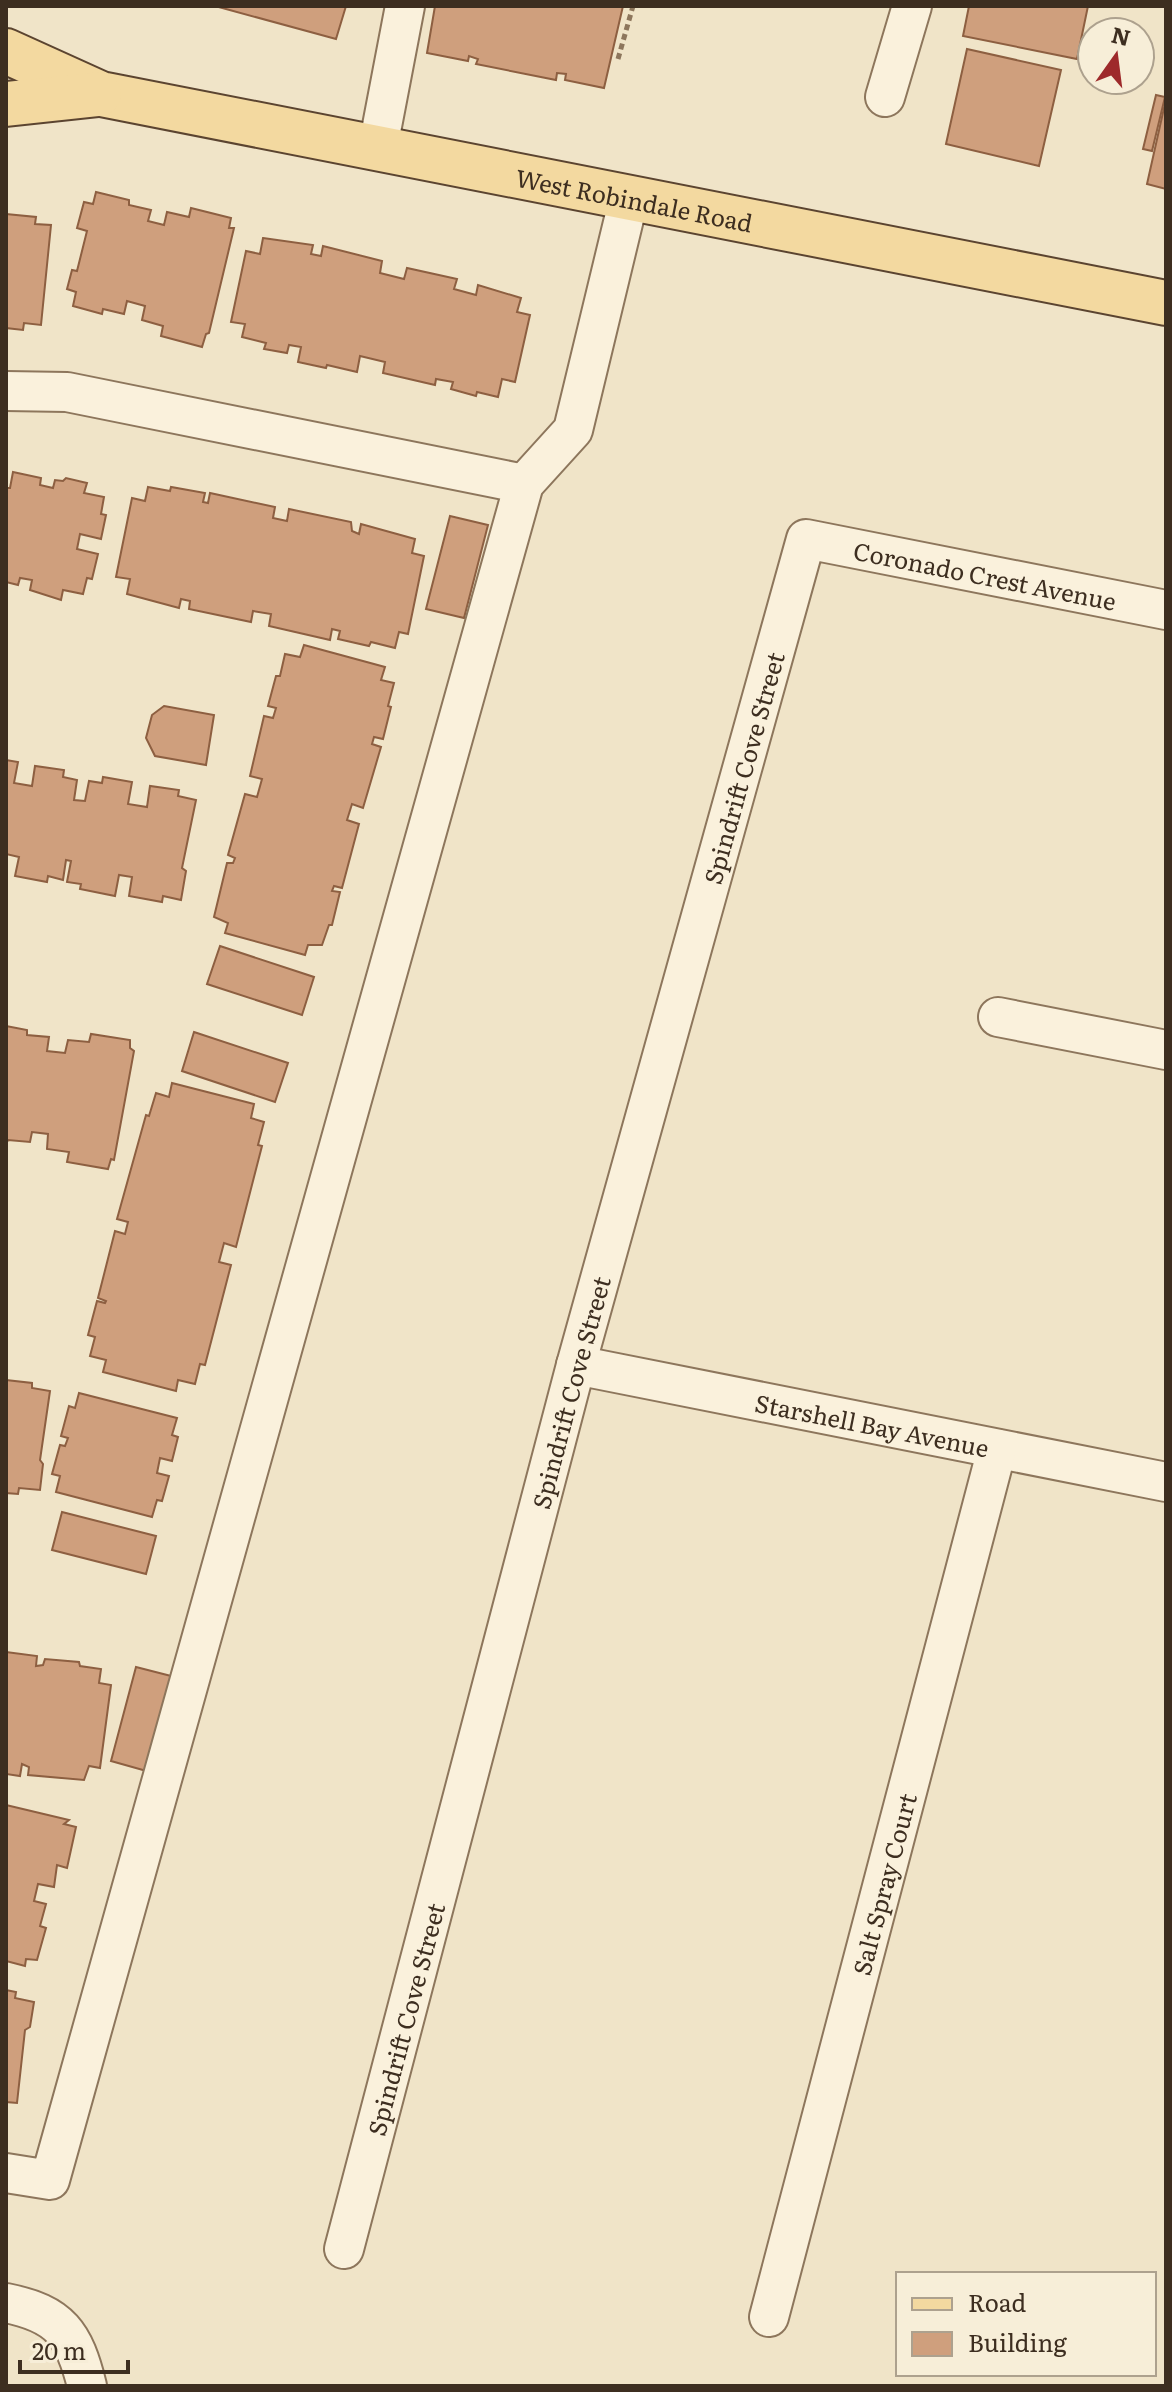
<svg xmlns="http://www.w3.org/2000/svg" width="1172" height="2392" viewBox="0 0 1172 2392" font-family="Literata,serif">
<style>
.building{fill:#cf9f7d;stroke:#8d5f41;stroke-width:2}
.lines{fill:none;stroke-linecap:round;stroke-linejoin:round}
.minor-casing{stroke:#8d765c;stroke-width:42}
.major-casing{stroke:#5b4430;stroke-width:48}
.path{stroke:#8d765c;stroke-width:5;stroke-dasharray:6 4;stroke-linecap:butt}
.minor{stroke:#faf1dc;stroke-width:38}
.major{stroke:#f3d9a0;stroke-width:44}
.labels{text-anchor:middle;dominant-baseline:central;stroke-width:8;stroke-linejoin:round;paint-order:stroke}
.street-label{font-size:24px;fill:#3d2e20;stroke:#f7eed8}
</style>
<rect width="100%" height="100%" fill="#f0e4c8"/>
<g class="building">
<path d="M215,6H346L336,39Z"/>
<path d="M435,6H623L604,88L565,80L566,74L557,73L556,80L476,64L478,59L469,56L468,61L427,53Z"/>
<path d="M969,6H1088L1077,59L963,36Z"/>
<path d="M967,49L1061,70L1039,166L946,144Z"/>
<path d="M1156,95L1165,97L1152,151L1143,149Z"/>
<path d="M1166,99V189L1147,184Z"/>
<path d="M96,192L129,200V205L151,210L148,221L164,225L167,212L189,217L191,208L231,218L229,228H234L209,333L206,334L202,347L161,336L163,326L142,320L145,306L127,301L124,314L103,309L102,314L73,306L76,292L67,289L72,270L77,271L87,231L77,228L84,202L93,204Z"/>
<path d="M6,214L36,217L35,224L51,225L41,325L24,323L23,330L6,328Z"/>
<path d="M263,238L313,245L311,254L321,256L323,246L382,261L380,273L404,279L407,268L457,279L454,289L476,295L478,285L521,298L517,312L530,315L515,382L502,379L498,397L477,392L476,396L451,389L453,382L436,379L435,385L383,373L385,362L360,356L357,372L327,365L326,368L298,362L301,347L289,345L287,353L264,349L266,343L242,337L245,324L231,322L246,251L260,254Z"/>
<path d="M13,472L41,478L40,485L53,488L55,480L63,481L66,478L87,483L84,493L104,497L101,514L106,515L101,539L80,534L77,549L98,554L92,579L87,578L83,594L63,590L61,600L30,590L32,580L20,578L18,585L6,582V488H10Z"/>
<path d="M148,487L170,491L171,487L205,493L203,502L208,503L210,493L275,507L273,518L287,521L289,509L351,522L352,531L359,534L361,524L415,539L412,553L424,556L408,634L399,632L395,648L371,642L369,646L338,639L340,631L332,629L330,640L269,626L271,614L253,611L251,622L189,609L190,601L181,599L179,608L127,594L130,579L116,577L132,498L145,501Z"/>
<path d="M450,516L488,525L464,618L426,609Z"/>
<path d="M304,645L385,667L381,680L394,683L388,706L391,707L383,739L374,737L372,744L381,747L363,808L352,804L347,820L359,824L342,888L334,886L332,891L340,892L332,925H329L322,945H308L305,955L225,933L228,923L214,917L227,863H233L235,858L228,855L245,794L257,797L262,779L250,776L264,716L273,718L276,708L268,706L276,676H280L285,654L300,657Z"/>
<path d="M164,706L214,715L206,765L155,756L146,738L152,715Z"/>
<path d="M6,760L18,762L14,783L32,786L35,766L64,770L63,777L77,780L74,800L85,801L89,781L102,783L103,777L132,782L128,804L147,807L150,786L179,790L178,796L196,800L182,868L186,871L181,900L163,896L162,902L129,896L132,877L119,875L115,896L80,889L81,884L67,882L71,861L66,860L63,880L48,876L47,882L15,876L19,857L6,854Z"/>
<path d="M220,946L314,977L302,1015L207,984Z"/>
<path d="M6,1026L27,1030V1035L49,1037L47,1051L65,1053L68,1040L89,1042L91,1034L130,1040V1048L134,1051L114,1160L111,1159L108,1169L67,1162L69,1152L47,1149L48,1134L32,1132L30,1142L8,1140L6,1144Z"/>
<path d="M194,1032L288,1063L275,1102L182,1071Z"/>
<path d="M172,1083L254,1104L251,1118L264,1122L258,1145L262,1146L236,1247L224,1243L219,1262L231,1265L205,1365L200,1364L195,1384L178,1380L176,1391L103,1372L106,1360L90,1356L95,1337L88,1335L97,1301L105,1303L106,1301L98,1298L115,1231L125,1234L128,1222L117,1219L146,1115L149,1116L156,1093L169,1097Z"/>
<path d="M6,1380L32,1383V1388L50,1391L40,1460L43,1464L40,1490L19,1488L18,1494L6,1493Z"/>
<path d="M79,1393L177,1418L172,1435L178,1437L172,1461L160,1458L157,1473L169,1476L162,1501L157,1500L152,1517L56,1492L60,1476L52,1474L60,1445L65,1446L68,1438L61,1436L69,1406L75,1408Z"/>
<path d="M62,1512L156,1536L146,1574L52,1550Z"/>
<path d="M6,1652L37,1656L36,1666L43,1665L45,1659L79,1662L80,1666L101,1669L99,1683L111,1685L100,1768L89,1766L84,1780L28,1775L29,1767L22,1764L20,1776L6,1774Z"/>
<path d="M136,1667L175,1677L150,1772L111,1761Z"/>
<path d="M6,1805L69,1820L64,1824L76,1827L67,1868L57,1865L54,1887L38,1884L34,1901L46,1904L40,1926L46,1928L37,1960L26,1959L25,1966L6,1961Z"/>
<path d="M6,1990L16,1992L15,1998L34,2002L30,2027L25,2030L17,2103L6,2102Z"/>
</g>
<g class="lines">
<defs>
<g id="minor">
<path d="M885,97L912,6"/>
<path d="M378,147L405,6"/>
<path d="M6,391L67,392L524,484"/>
<path d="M998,1017L1166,1050"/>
<path id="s1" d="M576,1365L1166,1482"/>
<path d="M6,2173L50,2180L524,484L573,430L629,198"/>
<path id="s2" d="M344,2249L576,1365L806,539L1166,610"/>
<path d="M6,2303C61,2314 74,2334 87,2386"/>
<path id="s3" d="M769,2317L997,1449"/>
</g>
<g id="major">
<path id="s4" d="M6,51L101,94L1166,303"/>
<path d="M6,104L99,94"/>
</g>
</defs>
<use href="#minor" class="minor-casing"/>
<use href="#major" class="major-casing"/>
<path class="path" d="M618,59L633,6"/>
<use href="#minor" class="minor"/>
<use href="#major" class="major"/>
</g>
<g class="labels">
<g class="street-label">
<text stroke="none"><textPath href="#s4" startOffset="648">West Robindale Road</textPath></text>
<text stroke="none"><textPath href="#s2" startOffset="1954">Coronado Crest Avenue</textPath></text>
<text stroke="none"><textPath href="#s2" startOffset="1534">Spindrift Cove Street</textPath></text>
<text stroke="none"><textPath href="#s2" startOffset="886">Spindrift Cove Street</textPath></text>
<text stroke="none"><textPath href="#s1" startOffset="302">Starshell Bay Avenue</textPath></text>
<text stroke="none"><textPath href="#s3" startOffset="448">Salt Spray Court</textPath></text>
<text stroke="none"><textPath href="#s2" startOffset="238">Spindrift Cove Street</textPath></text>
</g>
</g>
<rect width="1172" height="2392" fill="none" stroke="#3d2e20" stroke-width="16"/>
<rect x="896" y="2272" width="260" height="104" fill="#f7eed8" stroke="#ada18e" stroke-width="2"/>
<rect x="912" y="2298" width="40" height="12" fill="#f3d9a0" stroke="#ada18e" stroke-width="2"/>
<text x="968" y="2312" font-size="24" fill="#3d2e20">Road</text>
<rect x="912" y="2332" width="40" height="24" fill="#cf9f7d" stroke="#ada18e" stroke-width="2"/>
<text x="968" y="2352" font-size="24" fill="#3d2e20">Building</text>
<g transform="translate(1116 56) rotate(14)"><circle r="38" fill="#f7eed8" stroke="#ada18e" stroke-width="2"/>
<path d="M0-6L14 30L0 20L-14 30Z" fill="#9e2a2b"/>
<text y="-12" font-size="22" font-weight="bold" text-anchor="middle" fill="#3d2e20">N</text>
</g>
<path d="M20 2360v12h108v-12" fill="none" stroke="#3d2e20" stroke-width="4"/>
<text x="32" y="2360" font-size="24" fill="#3d2e20" stroke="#f7eed8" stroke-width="6" paint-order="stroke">20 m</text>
</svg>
